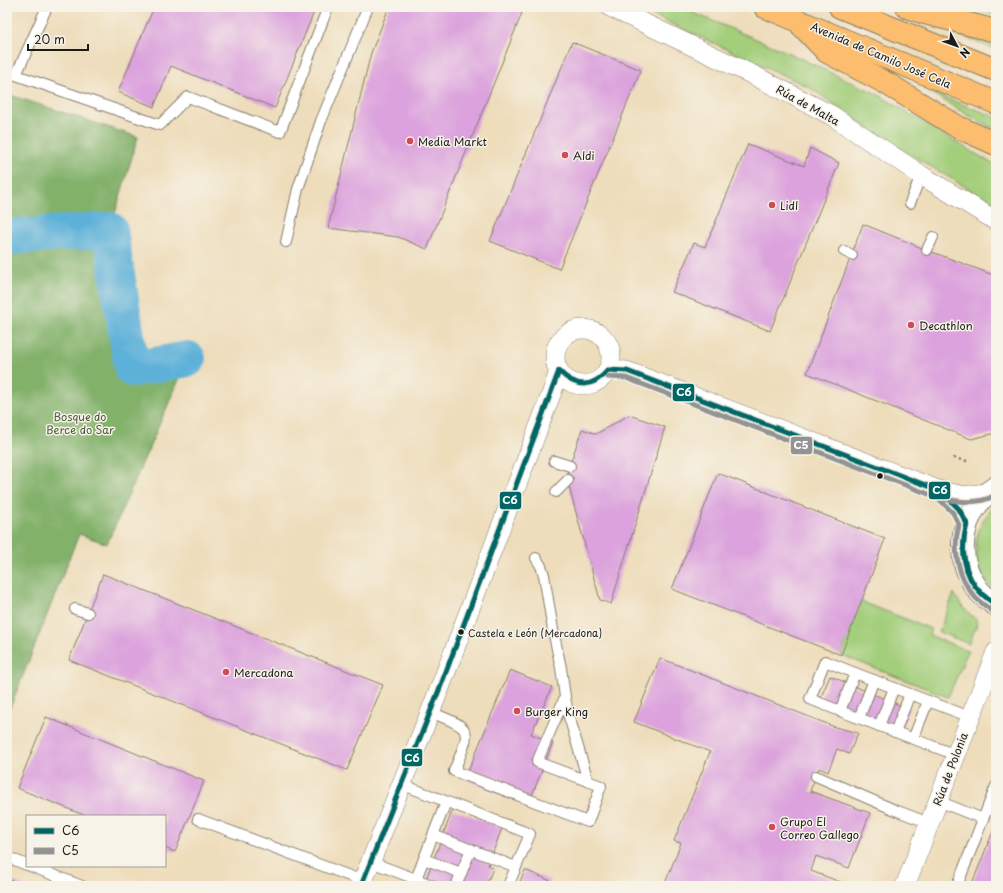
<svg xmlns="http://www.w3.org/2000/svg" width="1003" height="893" viewBox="0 0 1003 893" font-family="'Playpen Sans',sans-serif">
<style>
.green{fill:#a3ce7a;stroke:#60754b}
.forest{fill:#82b16a;stroke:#4f6643}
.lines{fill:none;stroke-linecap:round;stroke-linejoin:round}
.river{stroke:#5db1d9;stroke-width:36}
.building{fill:#dba2dd}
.service-casing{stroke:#857c6c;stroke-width:12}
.minor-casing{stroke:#857c6c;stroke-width:20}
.tertiary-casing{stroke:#857c6c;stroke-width:24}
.trunk-casing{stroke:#857c6c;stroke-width:24}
.path{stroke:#857c6c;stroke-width:2.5;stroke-dasharray:3 3;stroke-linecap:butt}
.service{stroke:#fff;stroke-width:10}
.minor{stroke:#fff;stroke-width:19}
.tertiary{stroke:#fff;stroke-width:22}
.trunk{stroke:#fcbd6e;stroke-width:22}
.bus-1-casing{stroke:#f7f3e8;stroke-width:8}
.bus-2-casing{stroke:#f7f3e8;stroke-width:8}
.bus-1{stroke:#066;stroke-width:5}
.bus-2{stroke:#939393;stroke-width:5}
.poi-dot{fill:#d1495b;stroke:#f7f3e8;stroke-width:1.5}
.bus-dot{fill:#1c1c1c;stroke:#f7f3e8;stroke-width:1.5}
.labels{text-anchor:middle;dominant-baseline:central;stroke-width:3;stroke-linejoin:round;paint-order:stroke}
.bus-label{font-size:10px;fill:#1c1c1c;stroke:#f7f3e8;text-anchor:start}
.street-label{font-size:11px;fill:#1c1c1c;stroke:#f7f3e8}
.poi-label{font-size:11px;fill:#1c1c1c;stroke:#f7f3e8;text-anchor:start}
.park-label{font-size:11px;fill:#4b5a3d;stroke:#f7f3e8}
.line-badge{stroke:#f7f3e8;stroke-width:1.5}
.badge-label{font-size:11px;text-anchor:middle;font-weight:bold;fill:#fff}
</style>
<rect width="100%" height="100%" fill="#f7f3e8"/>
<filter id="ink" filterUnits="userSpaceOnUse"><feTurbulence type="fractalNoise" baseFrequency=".025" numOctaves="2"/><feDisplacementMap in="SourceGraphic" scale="8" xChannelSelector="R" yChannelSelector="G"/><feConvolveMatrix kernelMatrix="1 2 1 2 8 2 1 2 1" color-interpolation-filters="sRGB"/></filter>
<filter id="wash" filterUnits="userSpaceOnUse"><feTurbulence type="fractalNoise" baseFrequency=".012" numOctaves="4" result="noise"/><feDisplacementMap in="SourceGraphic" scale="16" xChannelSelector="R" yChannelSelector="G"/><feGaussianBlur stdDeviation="0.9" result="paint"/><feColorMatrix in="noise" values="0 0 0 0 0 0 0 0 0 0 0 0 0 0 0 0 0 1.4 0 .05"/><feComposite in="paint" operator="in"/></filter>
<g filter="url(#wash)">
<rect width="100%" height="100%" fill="#edb"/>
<g class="green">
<path d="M635,7H679L780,49L877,94L996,166V202L981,196L887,141L809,87Z"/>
<path d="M961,7H996V15Z"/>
<path d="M953,32L996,44V50Z"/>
<path d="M928,91L996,117V129L974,119Z"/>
<path d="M996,505V592C969,569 969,529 996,505Z"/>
<path d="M954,593C960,605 967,613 978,621L969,644L939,632Z"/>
<path d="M860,601L931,629L929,635L968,651L948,697L841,655Z"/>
</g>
<path class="forest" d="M7,94L138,137L110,230L132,369L188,359L107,544L79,534L7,716Z"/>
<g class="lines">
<path class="river" d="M7,237L110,230L132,369L188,359"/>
</g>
<g id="blocks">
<g class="building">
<path d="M154,7H316L275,108L171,66L154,107L118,92Z"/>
<path d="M389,7H506L522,13L427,249L398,237L328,228L371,53Z"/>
<path d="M572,42L641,70L559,269L490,241Z"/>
<path d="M748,144L804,166L810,148L839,163L770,331L672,292L694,243L705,247Z"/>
<path d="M863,224L927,250L996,276V433L971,439L807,373Z"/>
<path d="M629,415L665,427L611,604L600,600L566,476L582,429L596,434Z"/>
<path d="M718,473L885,539L841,655L672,589Z"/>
<path d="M103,574L383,685L347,770L69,660Z"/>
<path d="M660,658L835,727L858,733L849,754L837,749L828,772L819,768L810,791L870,813L849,868L816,856L811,871L843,883L842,886H664L681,843L674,841L710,752L634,722Z"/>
<path d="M510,670L552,687L531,734L553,743L528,805L465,779Z"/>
<path d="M830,676L909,709L898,736L818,704Z"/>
<path d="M46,717L204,781L175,852L165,848V816H86L17,788Z"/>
<path d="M453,809L502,828L488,865L493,868L486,886H444L426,879Z"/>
<path d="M996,824V886H971Z"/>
<path d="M525,870L551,881L549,886H518Z"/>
<path d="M7,879L25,886H7Z"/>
</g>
</g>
</g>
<g filter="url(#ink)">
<use href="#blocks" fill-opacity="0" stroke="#857c6c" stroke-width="1"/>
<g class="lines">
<defs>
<g id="service">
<path d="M47,7L16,75L160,125L188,97L280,132L328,7"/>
<path d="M910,203L921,175"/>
<path d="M286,242L298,189L321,121L368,7"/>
<path d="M927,250L933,237"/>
<path d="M844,251L852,255"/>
<path d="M554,461L570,466"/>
<path d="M556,492L568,480"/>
<path d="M75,609L88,613"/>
<path d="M565,697L568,713L588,781"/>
<path d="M840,711L810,699L825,661L855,673"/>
<path d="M430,712C475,730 471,728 454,771L588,822L601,786L537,762L565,697L561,668L553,630L544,575L541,566L536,558"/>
<path d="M859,718L874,680"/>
<path d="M879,726L894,688"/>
<path d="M895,732L910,694"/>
<path d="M913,739L928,701"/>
<path d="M956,755L840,711L855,673L970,717"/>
<path d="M816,776L895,810L929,823"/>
<path d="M401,784L530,834L508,886"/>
<path d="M938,801L983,819L996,786"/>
<path d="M198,819L363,881"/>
<path d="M433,835L516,867"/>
<path d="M7,857L27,865"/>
<path d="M424,859L461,873"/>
<path d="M371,862L434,886"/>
<path d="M30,866L82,886"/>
<path d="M416,879L446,802"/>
<path d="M456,886L471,849"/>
<path d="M957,886L983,819"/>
</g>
<g id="minor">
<path d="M610,7L751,74L831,115L921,175L996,221"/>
<circle cx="583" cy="357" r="28"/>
<path d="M608,370L627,371L941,491L965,496L986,493"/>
<path d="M361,886L441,685L552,392L559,371"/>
<path d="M905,886L996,652"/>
</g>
<path id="tertiary" d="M996,487C960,510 952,558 979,591C984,597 991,601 996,605"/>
<g id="trunk">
<path d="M765,7L996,103"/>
<path d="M840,7L996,70"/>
<path d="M907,7L925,13L996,31"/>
<path d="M802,26L827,52L886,83L958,127L996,144"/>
</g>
</defs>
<use href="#service" class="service-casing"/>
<use href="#minor" class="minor-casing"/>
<use href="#tertiary" class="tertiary-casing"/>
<use href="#trunk" class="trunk-casing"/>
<path class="path" d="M953,458L967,461"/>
<use href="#service" class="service"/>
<use href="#minor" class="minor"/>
<use href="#tertiary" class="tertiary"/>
<use href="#trunk" class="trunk"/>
<defs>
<g id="bus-1">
<path d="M559,371C576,388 592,389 608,370L627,371L941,491L959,509L967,524C960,548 963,575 981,593C986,598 991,601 996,605"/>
<path d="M361,886L441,685L559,371"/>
</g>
<g id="bus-2">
<path d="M608,377L626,378L939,498C959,502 978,505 996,495"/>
<path d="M936,496L953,513L959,525C952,549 958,577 974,596C979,602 986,606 992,611"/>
</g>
</defs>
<use href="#bus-1" class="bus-1-casing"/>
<use href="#bus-2" class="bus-2-casing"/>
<use href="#bus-1" class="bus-1"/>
<use href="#bus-2" class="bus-2"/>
</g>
</g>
<g class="poi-dot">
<circle cx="410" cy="141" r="4"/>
<circle cx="565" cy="155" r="4"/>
<circle cx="772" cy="205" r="4"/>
<circle cx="911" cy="325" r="4"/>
<circle cx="226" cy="672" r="4"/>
<circle cx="517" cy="711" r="4"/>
<circle cx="772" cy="827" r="4"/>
</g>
<g class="bus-dot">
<circle cx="880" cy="476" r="3.5"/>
<circle cx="461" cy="632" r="3.5"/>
</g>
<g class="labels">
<g class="bus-label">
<text x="468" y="632">Castela e León (Mercadona)</text>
</g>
<g class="street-label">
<text transform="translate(881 55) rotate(23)">Avenida de Camilo José Cela</text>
<text transform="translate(808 105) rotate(29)">Rúa de Malta</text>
<text transform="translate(950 769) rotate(-69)">Rúa de Polonia</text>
</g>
<g class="poi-label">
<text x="418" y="141">Media Markt</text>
<text x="573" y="155">Aldi</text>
<text x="780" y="205">Lidl</text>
<text x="919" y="325">Decathlon</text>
<text x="234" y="672">Mercadona</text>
<text x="525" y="711">Burger King</text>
<text x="780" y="821">Grupo El<tspan x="780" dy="13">Correo Gallego</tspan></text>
</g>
<g class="park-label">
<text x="80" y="416">Bosque do<tspan x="80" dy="13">Berce do Sar</tspan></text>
</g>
</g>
<g class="line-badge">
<rect x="672" y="383" width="23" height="19" rx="4" fill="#066"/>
<rect x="790" y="436" width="23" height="19" rx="4" fill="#939393"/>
<rect x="928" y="481" width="23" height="19" rx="4" fill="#066"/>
<rect x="499" y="491" width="23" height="19" rx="4" fill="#066"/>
<rect x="401" y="748" width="22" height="19" rx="4" fill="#066"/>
</g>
<g class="badge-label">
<text x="684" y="396">C6</text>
<text x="801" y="449">C5</text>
<text x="940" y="494">C6</text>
<text x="510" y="504">C6</text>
<text x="412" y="762">C6</text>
</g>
<rect width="1003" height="893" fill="none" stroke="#f7f3e8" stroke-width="24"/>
<rect x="26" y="815" width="140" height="52" fill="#f7f3e8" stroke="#9f9d96"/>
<rect x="34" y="828" width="20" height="6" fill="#006666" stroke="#9f9d96"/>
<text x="62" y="835" font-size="12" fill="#1c1c1c">C6</text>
<rect x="34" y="848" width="20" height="6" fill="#939393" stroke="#9f9d96"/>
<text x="62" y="855" font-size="12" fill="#1c1c1c">C5</text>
<g transform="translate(957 46) rotate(131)" stroke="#f7f3e8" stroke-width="3" paint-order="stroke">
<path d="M0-3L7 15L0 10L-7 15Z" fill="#1c1c1c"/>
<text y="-6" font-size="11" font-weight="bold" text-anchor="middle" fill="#1c1c1c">N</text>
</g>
<path d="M28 44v6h60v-6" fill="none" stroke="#1c1c1c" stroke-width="2"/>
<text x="34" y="44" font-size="12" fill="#1c1c1c" stroke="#f7f3e8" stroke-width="3" paint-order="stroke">20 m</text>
</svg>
